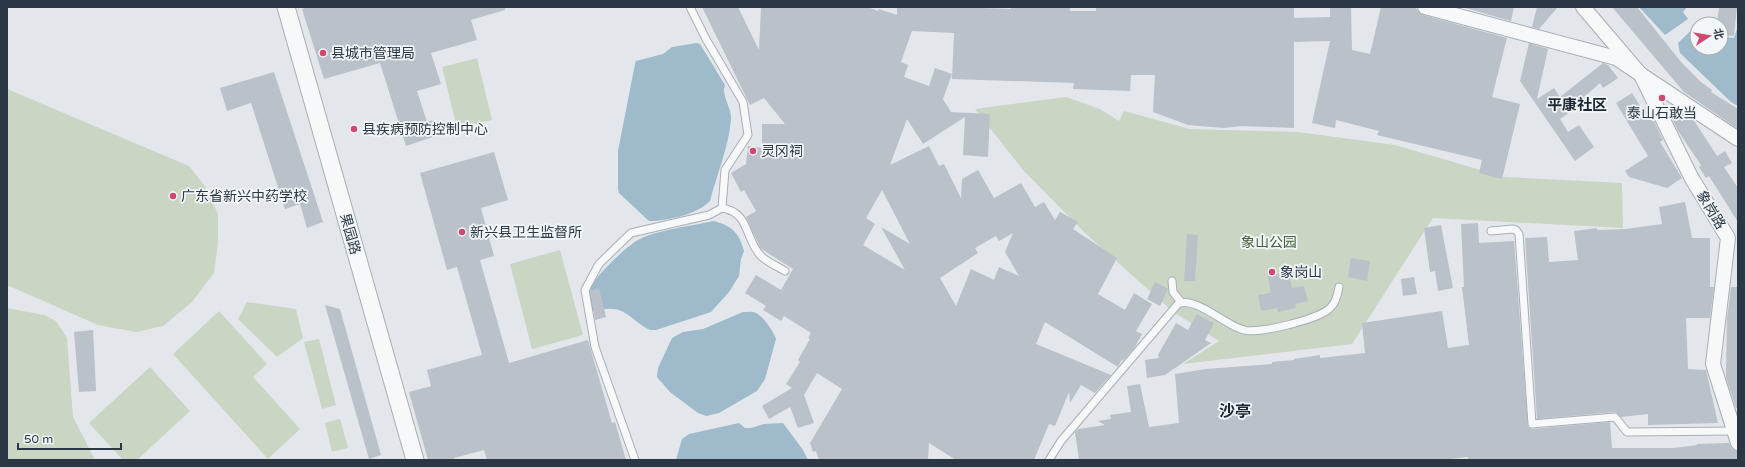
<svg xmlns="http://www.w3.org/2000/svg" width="1745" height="467" viewBox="0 0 1745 467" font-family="'Varela Round','Noto Sans SC',sans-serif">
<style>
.green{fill:#cbd5c4}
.water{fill:#9ebacb}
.building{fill:#bac1c9;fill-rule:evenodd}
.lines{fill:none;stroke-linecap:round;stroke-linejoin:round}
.service-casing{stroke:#a8afb6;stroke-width:9}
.minor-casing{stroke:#a8afb6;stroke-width:16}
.tertiary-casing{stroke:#a8afb6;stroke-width:19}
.service{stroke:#f6f8f9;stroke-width:7}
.minor{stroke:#f6f8f9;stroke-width:14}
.tertiary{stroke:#f6f8f9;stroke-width:17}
.poi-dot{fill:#d0486e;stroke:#f3f6f9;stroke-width:1.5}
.labels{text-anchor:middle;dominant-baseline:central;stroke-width:3.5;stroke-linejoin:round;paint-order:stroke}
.poi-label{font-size:14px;fill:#2b3744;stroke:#f3f6f9;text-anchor:start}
.street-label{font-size:14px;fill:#2b3744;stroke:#f3f6f9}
.park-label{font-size:14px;fill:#446038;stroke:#f3f6f9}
.neighbourhood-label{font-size:15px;font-weight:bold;fill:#1d2835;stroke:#f3f6f9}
.quarter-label{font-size:16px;font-weight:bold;fill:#1d2835;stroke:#f3f6f9}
</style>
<rect width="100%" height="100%" fill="#e3e7eb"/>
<g class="green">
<path d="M477,58L492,120L457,128L442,67Z"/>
<path d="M7,89L189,166L204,185L218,214V243L214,273L192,302L163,326L136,332L98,325L7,285Z"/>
<path d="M1066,97L1100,109L1119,121L1124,111L1190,129L1298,132L1395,145L1505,177L1622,183L1623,228L1433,218L1352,344L1183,364L1219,341L1172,311L1085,233L1023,170L975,109Z"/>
<path d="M560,250L583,335L532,349L510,264Z"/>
<path d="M247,302L296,309L303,338L277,357L238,319Z"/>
<path d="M7,308L44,315L56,321L67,338L73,417L95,460H7Z"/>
<path d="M219,311L267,364L253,377L300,429L268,459L173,354Z"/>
<path d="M319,339L336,405L322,409L304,342Z"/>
<path d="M150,367L190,411L137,460H123L89,423Z"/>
<path d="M340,419L348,448L332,452L325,423Z"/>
</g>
<g class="water">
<path d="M1639,7H1687L1683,12L1688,19L1665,35Z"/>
<path d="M1697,25V48H1721V37L1734,38L1738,26V106L1731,102L1680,53L1678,43Z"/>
<path d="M697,43L700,44L725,85C721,96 732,108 731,119C729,146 717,174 710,201C698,214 668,221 649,221L619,193L618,189V151L635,64L636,61L663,54L672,47Z"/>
<path d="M713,221C731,225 739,232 744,251L741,259L739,276L729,292L711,312L656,330H650C626,317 625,303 595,311L592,310C591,302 589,295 591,288C594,277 628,245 638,240C655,230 693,226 713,221Z"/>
<path d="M743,312C747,312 752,311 756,313C764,317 773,331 776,339L765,379L757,391L719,413L706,416L698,413L670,392L657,377L658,368L672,338L683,332L703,329Z"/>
<path d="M739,423L745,428H751L764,424L783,423L803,450L808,460H676L682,439L689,434Z"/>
</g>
<g class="building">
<path d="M309,7H505V10L471,20L477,40L431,53L441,84L417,91L427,122L434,120L439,135L406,146L380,63L324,79L302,9Z"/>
<path d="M702,7H738L759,50L761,7H867L878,11L879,9L897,15V7H982V8L1011,9V7H1070V11H1096V7H1294V18L1330,17V7H1351L1352,50L1370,54L1381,7H1414L1423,15L1507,38L1492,97L1520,104L1502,179L1479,173L1482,160L1377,135L1379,131L1336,120L1335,128L1312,123L1330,41L1294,42V128L1242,126L1223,128L1188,125L1153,112L1155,75H1131L1130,91L1073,89L1074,83L952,79L954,33L912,31L901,62L908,65L904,77L929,86L935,68L952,74L943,99L951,112L990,114L988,157L963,155L965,117L923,144L907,119L890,165L929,146L939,166L944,164L961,198L962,179L978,170L994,198L1021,183L1035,207L1044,202L1055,220L1060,212L1078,222L1073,229L1117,258L1098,294L1125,310L1134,293L1152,304L1136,331L1142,334L1135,347L1123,361L1122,359L1118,367L1045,322L1036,344L1111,375L1095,393L1081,385L1070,403L1069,392L1055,426L1049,424L1034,460H956L929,443L928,460H819L816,451L813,452L810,443L842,389L817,373L804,395L814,423L798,428L790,407L769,419L762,406L792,388L786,384L800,362L798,360L810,339L808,338L811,333L784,316L781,321L763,310L766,306L745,293L756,275L781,290L793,269L763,250L760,247L746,217L756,211L744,190L741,192L731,173L746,164L748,146L762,148V124H785L764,98L750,105ZM882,190L910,244L881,227L905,270L863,245L875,224L866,218ZM1013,233L1005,252L1019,276L999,267L994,280L971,269L956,306L940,278L978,253L975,248L996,236L999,241Z"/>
<path d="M1462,7H1514L1511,21Z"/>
<path d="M1537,7H1558L1539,29L1532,27Z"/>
<path d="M1612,7H1637L1681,62L1701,82L1712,90L1711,92L1738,109V129L1684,92Z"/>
<path d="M1719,7H1737L1734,36L1721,35V24H1717Z"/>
<path d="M1529,43L1548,49L1537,99L1554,88L1560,97L1603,63L1608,65L1618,78L1603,88L1600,83L1569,110L1570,112L1560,119L1568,132L1579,125L1594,147L1575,161L1520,81Z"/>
<path d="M274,72L323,222L307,228L300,204L285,209L251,103L227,111L220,88Z"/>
<path d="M1632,93L1642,109L1645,107L1656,125L1663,140L1660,142L1682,178L1667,188L1629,177L1625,171L1648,156L1616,103Z"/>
<path d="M1682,112L1693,119L1717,156L1725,151L1732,163L1724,167L1738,188V222L1709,176L1706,178L1699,167L1701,165L1678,131L1672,119Z"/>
<path d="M494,152L508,200L481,208L494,256L480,260L509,363L588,340L612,423L615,422L626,460H487L484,450L454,458V460H428L409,392L431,386L427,370L482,355L457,267L447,270L420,173Z"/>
<path d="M1685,202L1692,238H1710V287H1714L1710,318H1686L1688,369L1706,370L1718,423L1648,425V414L1621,417L1615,412L1537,419L1525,238L1547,237L1549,262L1578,260L1574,231L1597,228V230L1626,229L1662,224L1659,207Z"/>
<path d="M1478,223L1479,243L1514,241L1528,427L1532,429L1610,422L1612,448H1674L1697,445V444L1729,443L1732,449L1738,451V460H1468V457L1441,460H1079L1075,432L1078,429L1105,425L1098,421L1111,419L1110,415L1131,412L1127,386L1140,384L1149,427L1179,423L1175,374L1206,369L1272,364V362L1294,360V359L1320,355V358L1365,353L1362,323L1442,311L1448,348L1469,345L1462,287H1464L1461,224Z"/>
<path d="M1441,225L1453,288L1438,291L1435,271L1430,272L1424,228Z"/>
<path d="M1187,234L1198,235L1195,281H1184Z"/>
<path d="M1351,258L1370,261L1367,281L1348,277Z"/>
<path d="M1289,272L1292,288L1304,286L1308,301L1295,304L1296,308L1278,312L1277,308L1261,311L1258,295L1271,293L1268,276Z"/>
<path d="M1414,277L1417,294L1403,296L1401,279Z"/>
<path d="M1155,282L1168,289L1160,306L1147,299Z"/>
<path d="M1731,287H1738V408H1736L1726,378L1727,319Z"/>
<path d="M599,288L606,317L595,320L590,291Z"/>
<path d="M325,305L340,309L381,455L369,459Z"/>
<path d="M1197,314L1214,323L1205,340L1211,343L1165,375L1147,378L1145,360L1159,358L1158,355L1176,323L1188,330Z"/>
<path d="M93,330L96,391L79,392L74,332Z"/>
</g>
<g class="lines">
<defs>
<g id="service">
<path d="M722,208C750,212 745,240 761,256C767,262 777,266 785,271"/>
<path d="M1491,231L1513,229L1516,230L1519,234L1532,424L1615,417L1627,432L1734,431"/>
<path d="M1172,281L1173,292L1181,302"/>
<path d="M635,460L595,347L585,290L599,264L631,233L709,215L722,208L725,170L748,135L743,102L706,39L690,7"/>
<path d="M1049,460L1061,441L1178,304C1194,295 1226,326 1244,330C1258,334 1322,319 1331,307C1336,302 1338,293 1339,287"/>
</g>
<g id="minor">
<path d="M1425,7L1616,58L1738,139"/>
<path d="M1583,7L1641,75L1691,177L1728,238L1713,364L1738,443"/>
</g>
<path id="tertiary" d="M286,7L415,460"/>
</defs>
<use href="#service" class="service-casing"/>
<use href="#minor" class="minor-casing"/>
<use href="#tertiary" class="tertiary-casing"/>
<use href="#service" class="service"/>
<use href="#minor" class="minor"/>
<use href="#tertiary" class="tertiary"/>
</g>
<g class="poi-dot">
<circle cx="323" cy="53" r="4"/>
<circle cx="1662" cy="98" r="4"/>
<circle cx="354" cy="129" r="4"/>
<circle cx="753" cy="151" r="4"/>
<circle cx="173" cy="196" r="4"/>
<circle cx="462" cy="232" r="4"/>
<circle cx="1272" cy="272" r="4"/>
</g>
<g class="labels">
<g class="poi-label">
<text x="331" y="53">县城市管理局</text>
<text x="1662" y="113" text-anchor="middle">泰山石敢当</text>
<text x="362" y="129">县疾病预防控制中心</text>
<text x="761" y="151">灵冈祠</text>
<text x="181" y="196">广东省新兴中药学校</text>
<text x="470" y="232">新兴县卫生监督所</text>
<text x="1280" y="272">象岗山</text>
</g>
<g class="street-label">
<text transform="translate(1711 210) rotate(59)">象岗路</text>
<text transform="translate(350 234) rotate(74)">果园路</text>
</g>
<g class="park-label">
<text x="1269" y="242">象山公园</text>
</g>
<g class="neighbourhood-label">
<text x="1577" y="105">平康社区</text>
</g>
<g class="quarter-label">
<text x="1235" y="412">沙亭</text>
</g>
</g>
<rect width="1745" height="467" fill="none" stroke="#2b3744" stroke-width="16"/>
<g transform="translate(1709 36) rotate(78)"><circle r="19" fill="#f3f6f9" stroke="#a3aab1"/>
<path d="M0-3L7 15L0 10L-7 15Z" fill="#d0486e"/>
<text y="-6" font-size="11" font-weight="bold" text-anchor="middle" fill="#2b3744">北</text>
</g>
<path d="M18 443v6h103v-6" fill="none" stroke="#2b3744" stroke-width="2"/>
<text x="24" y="443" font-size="12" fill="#2b3744" stroke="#f3f6f9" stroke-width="3" paint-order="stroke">50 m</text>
</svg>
